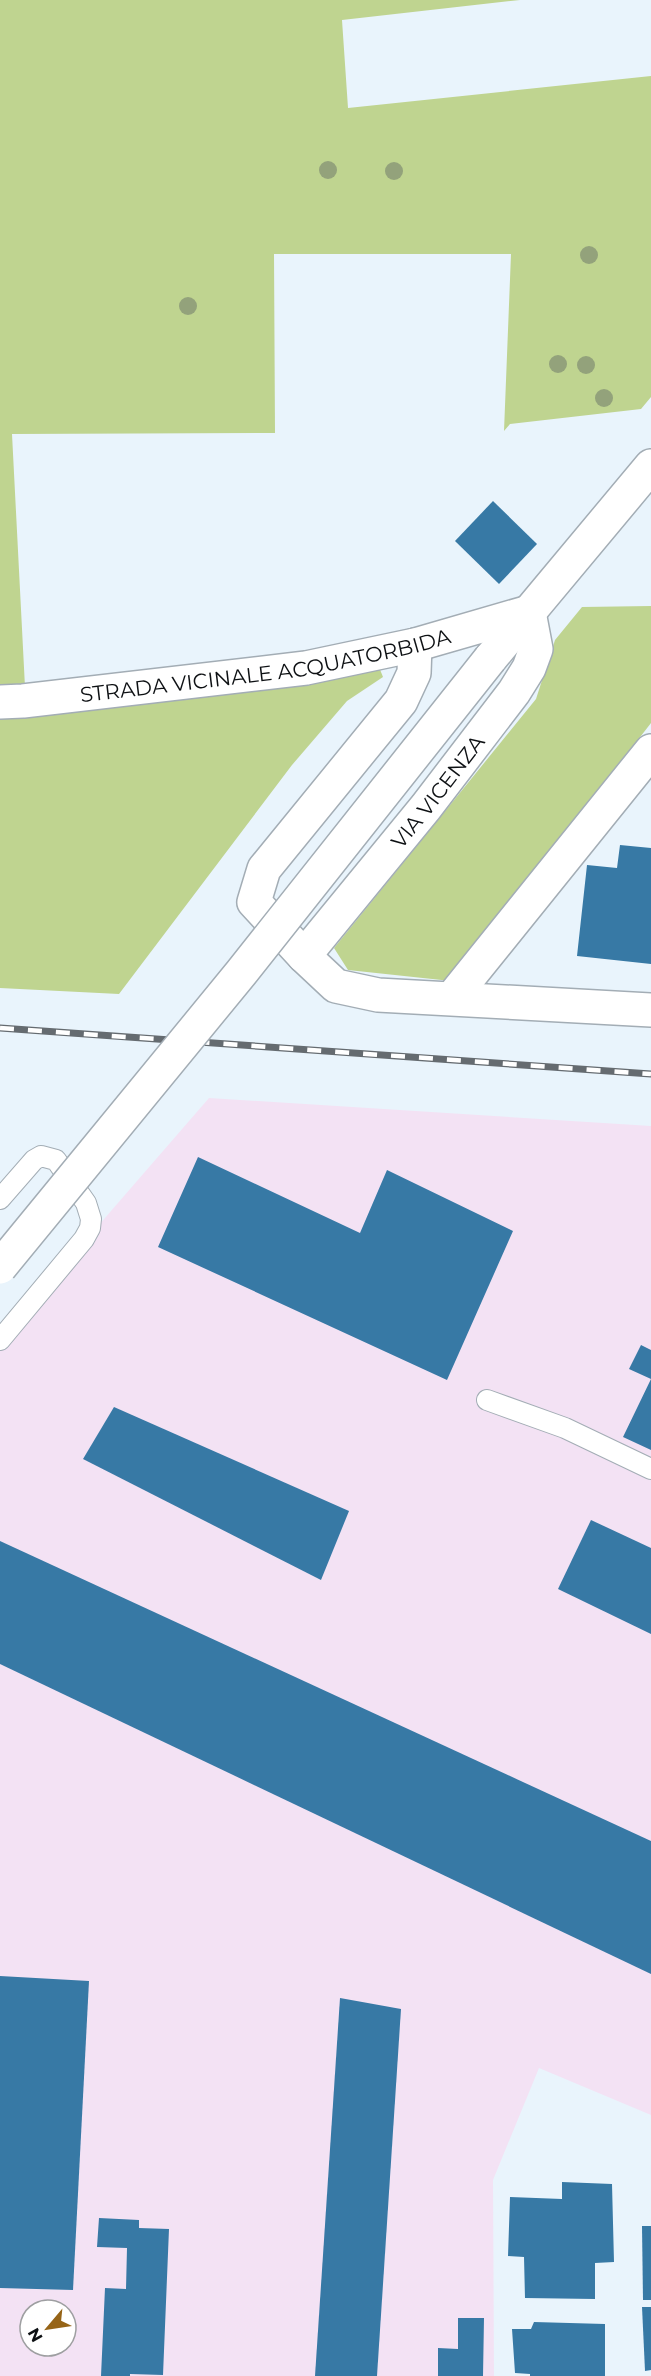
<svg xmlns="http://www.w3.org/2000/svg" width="651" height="2376" viewBox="0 0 651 2376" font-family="Montserrat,sans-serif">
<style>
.industrial{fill:#f3e2f4;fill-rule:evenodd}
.green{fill:#bfd490}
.building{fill:#3779a5}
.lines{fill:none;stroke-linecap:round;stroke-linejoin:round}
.service-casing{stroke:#a3adb5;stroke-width:22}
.minor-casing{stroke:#a3adb5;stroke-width:36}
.service{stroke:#fff;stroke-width:20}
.minor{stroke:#fff;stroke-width:33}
.rail-casing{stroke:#656b70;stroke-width:7}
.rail{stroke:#fff;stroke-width:4.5;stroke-dasharray:14;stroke-linecap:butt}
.minor-bridge-casing{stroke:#a3adb5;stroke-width:36;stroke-linecap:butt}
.minor-bridge{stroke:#fff;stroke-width:33}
.tree{fill:#93a27b}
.labels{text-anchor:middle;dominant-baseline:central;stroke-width:4.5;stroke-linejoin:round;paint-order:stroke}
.street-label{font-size:21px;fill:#0d1013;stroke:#fff}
</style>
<rect width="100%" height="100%" fill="#e9f4fc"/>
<path class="industrial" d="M209,1098L651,1126V2115L539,2068L493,2180L494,2376H0V1339ZM30,2310H66V2346H30Z"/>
<g class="green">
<path d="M0,0H520L342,20L348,108L651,76V397L641,409L510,424L504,431L511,254H274L275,433L12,434L25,687L0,689Z"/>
<path d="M651,606V723L451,981L348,970L334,948L536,699L555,640L582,607Z"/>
<path d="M379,667L383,677L347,701L292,765L119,994L0,988V711Z"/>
</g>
<g class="building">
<path d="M493,501L537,544L499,584L455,541Z"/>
<path d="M620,845L651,848V964L577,956L587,865L617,868Z"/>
<path d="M198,1157L360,1233L387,1170L513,1231L447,1380L158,1247Z"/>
<path d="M641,1345L651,1350V1450L623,1437L651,1379L629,1369Z"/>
<path d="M114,1407L349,1511L321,1580L83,1459Z"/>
<path d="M591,1520L651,1548V1634L558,1589Z"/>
<path d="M0,1541L651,1841V1974L0,1664Z"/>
<path d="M0,1976L89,1981L73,2290L0,2288Z"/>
<path d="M340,1998L401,2009L377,2376H315Z"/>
<path d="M562,2182L612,2184L614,2262L595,2263V2299L525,2298L524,2257L508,2256L510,2197L562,2199Z"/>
<path d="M99,2218L139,2220V2228L169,2229L163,2375L130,2374V2376H101L105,2288L126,2289L127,2248L97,2247Z"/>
<path d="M642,2226H651V2300H643Z"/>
<path d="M642,2307H651V2370L645,2371Z"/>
<path d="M458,2318H484L483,2376H438V2348L458,2349Z"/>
<path d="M534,2322L605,2324V2376H530V2374L515,2373L512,2329H531Z"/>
</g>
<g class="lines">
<defs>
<g id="service">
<path d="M0,1199L34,1160L41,1156L56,1160L86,1203L91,1219L90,1228L84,1239L0,1340"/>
<path d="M487,1400L565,1428L651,1469"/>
</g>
<g id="minor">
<path d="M415,645L414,673L401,701L264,869L254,902L304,956L336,986L378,995L651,1010"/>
<path d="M490,659L651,466"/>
<path id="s1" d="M0,702L23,701L306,668L415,645L529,612"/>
<path id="s2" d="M304,956L426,807L514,692L529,668L536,649L529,612"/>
<path d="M452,998L651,751"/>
</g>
</defs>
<use href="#service" class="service-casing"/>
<use href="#minor" class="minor-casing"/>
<use href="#service" class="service"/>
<use href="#minor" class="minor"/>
<defs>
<path id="rail" d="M0,1028L651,1074"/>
</defs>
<use href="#rail" class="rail-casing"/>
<use href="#rail" class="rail"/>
<defs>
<path id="minor-bridge" d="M0,1267L241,973L490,659"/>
</defs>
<use href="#minor-bridge" class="minor-bridge-casing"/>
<use href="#minor-bridge" class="minor-bridge"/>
</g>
<g class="tree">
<circle cx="328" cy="170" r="9"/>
<circle cx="394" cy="171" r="9"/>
<circle cx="589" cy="255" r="9"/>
<circle cx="188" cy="306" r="9"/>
<circle cx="558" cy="364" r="9"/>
<circle cx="586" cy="365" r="9"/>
<circle cx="604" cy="398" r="9"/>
</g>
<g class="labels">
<g class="street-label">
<text stroke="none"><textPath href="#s1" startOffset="268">STRADA VICINALE ACQUATORBIDA</textPath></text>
<text stroke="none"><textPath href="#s2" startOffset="212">VIA VICENZA</textPath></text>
</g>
</g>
<g transform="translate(48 2328) rotate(241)"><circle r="28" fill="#ffffff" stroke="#9e9fa1" stroke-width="1.5"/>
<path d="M0-4.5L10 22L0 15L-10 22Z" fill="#966417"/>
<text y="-9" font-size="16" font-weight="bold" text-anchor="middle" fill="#0d1013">N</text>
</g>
</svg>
